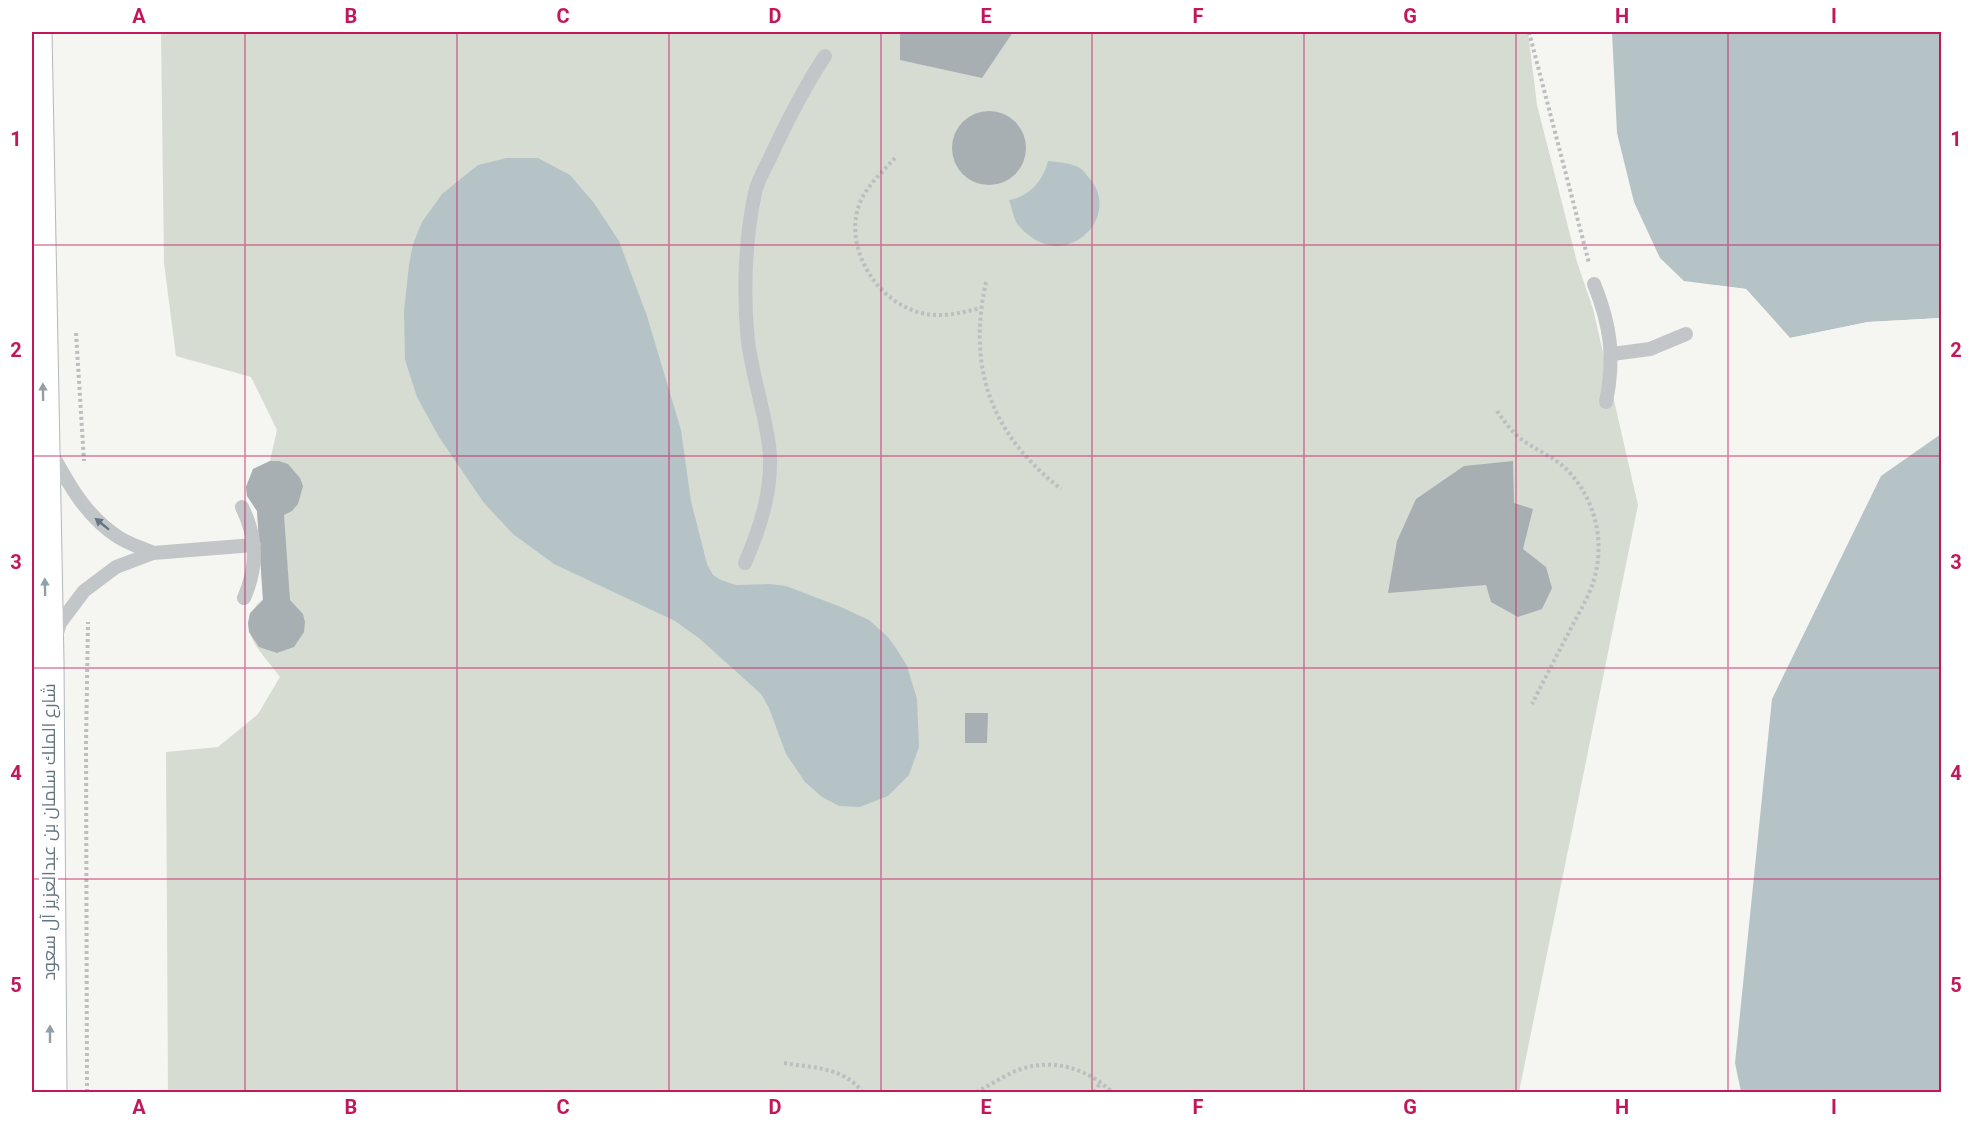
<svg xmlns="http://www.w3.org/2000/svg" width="1973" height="1124" viewBox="0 0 1973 1124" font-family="Roboto,Cairo,sans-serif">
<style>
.green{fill:#d6dcd2}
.water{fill:#b6c3c6}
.pier{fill:#f5f5f1}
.building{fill:#a7afb3}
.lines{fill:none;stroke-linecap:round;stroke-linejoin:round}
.primary-casing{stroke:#b3b8bb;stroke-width:35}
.path{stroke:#bcbec0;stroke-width:4;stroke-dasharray:3 3;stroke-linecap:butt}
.service{stroke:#c3c6c9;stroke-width:14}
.primary{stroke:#fff;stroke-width:33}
.oneway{fill:#939fa7}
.oneway2{fill:#657681}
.grid{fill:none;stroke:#c2185b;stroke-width:1.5;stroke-opacity:0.55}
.labels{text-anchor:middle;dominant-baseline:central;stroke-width:6;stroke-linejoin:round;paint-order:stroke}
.street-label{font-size:18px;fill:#657681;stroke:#fff}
.neatline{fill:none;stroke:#c2185b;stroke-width:2}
.grid-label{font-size:20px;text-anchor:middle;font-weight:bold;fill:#c2185b}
</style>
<rect width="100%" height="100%" fill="#f5f5f1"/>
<path class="green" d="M161,32H1528L1537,105L1577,262L1593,309L1638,505L1519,1092H168L166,752L218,747L258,714L280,677C262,652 230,627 263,599L257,511L247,496L246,487L253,469L270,461L277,430L251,377L176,356L164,263Z"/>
<g class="water">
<path d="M1612,32H1941V318L1868,322L1790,338L1746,289L1684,281L1660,258L1634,202L1617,133Z"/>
<path d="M506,158H538L570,175L594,203L619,241L647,316L681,430L691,501L707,564L713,575L721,580L736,585L770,584L786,586L841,607L869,620L888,637L896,648L907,666L917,699L919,747L909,775L888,796L860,807L839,806L822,797L805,782L786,754L769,708L761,694L700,639L675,621L554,564L513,534L484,503L439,437L417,397L405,360L404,311L409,265L413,244L422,222L442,194L478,165Z"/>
<path d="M1048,161C1058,162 1071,163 1080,168C1083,170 1087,175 1089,178C1124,216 1064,278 1019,226C1014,221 1012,208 1009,200C1030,196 1043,181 1048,161Z"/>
<path d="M1941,434V1092H1741L1735,1063L1772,699L1881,476Z"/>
</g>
<path class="pier" d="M1715,285L1746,289L1790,338L1868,322L1941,318L1942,321L1868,325L1789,341L1744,292L1714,288Z"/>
<g class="building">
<path d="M900,32H1013L982,78L900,60Z"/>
<circle cx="989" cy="148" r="37"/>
<path d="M270,461H279L288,464L300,478L303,486L298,504L292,511L284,515L290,600L303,614L305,622L304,632L294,647L277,653L259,647L249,632L248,623L250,613L263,600L257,511L247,496L246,487L253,469Z"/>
<path d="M1513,461L1514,503L1533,509L1523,549L1546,567L1552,588L1542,609L1518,617L1491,602L1486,585L1388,593L1397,541L1416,499L1464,466Z"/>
<path d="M965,713H988L987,743H965Z"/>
</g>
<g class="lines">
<defs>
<path id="primary" d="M35,32L47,661L50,1092"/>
</defs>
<use href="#primary" class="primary-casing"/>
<g class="path">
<path d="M1529,32L1589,263"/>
<path d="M895,158C885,169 873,180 865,193C837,238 873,301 921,313C942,318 961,313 980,308"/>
<path d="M986,282C967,369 991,434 1061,489"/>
<path d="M76,333L84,461"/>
<path d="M1497,411C1504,421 1511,431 1521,439C1537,451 1556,457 1570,473C1599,505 1607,553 1589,593C1583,607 1575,620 1568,634C1556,657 1544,680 1532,704"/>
<path d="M784,1063C813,1068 844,1067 862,1092"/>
<path d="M87,1092L86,743L88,622"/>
<path d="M976,1092C991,1085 1006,1074 1021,1069C1055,1058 1087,1069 1112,1092"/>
<path d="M1094,1092L1101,1082"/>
</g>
<g class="service">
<path d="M1594,284C1611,326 1615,358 1606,402"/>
<path d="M1612,354L1650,349L1686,334"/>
<path d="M51,452C69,485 86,516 118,537C129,544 142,548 153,553"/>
<path d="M242,507C257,538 258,566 244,598"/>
<path d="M745,563C761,526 774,486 769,445C764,410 753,377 748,342C743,295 745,239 755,193C757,182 764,170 769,160C786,123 803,89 825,56"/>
<path d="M56,636L60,623L84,591L116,567L153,553L254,545"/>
</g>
<use href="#primary" class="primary"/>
</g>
<defs><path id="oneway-solid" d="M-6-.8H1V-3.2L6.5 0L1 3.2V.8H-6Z" transform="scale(1.5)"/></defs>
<g class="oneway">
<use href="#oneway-solid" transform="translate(43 392) rotate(-91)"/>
<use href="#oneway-solid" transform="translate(45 587) rotate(-91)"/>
<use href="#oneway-solid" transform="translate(50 1034) rotate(-90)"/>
</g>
<use class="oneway2" href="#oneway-solid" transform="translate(102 524) rotate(-141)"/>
<path class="grid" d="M245,32V1092M457,32V1092M669,32V1092M881,32V1092M1092,32V1092M1304,32V1092M1516,32V1092M1728,32V1092M32,245H1942M32,456H1942M32,668H1942M32,879H1942"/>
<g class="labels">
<g class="street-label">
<text transform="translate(48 832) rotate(-90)">شارع الملك سلمان بن عبدالعزيز آل سعود</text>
</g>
</g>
<rect width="1973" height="1124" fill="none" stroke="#ffffff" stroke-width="66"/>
<rect x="33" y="33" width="1907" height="1058" class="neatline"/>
<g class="grid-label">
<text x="139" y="23">A</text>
<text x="351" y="23">B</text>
<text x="563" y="23">C</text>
<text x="775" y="23">D</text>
<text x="986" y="23">E</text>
<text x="1198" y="23">F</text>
<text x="1410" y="23">G</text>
<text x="1622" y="23">H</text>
<text x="1834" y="23">I</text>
<text x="16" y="146">1</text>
<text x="1956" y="146">1</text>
<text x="16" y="357">2</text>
<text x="1956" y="357">2</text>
<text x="16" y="569">3</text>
<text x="1956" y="569">3</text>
<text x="16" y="780">4</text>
<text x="1956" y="780">4</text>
<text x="16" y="992">5</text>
<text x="1956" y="992">5</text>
<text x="139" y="1114">A</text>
<text x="351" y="1114">B</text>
<text x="563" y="1114">C</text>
<text x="775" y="1114">D</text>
<text x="986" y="1114">E</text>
<text x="1198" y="1114">F</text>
<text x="1410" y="1114">G</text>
<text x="1622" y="1114">H</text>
<text x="1834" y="1114">I</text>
</g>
</svg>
